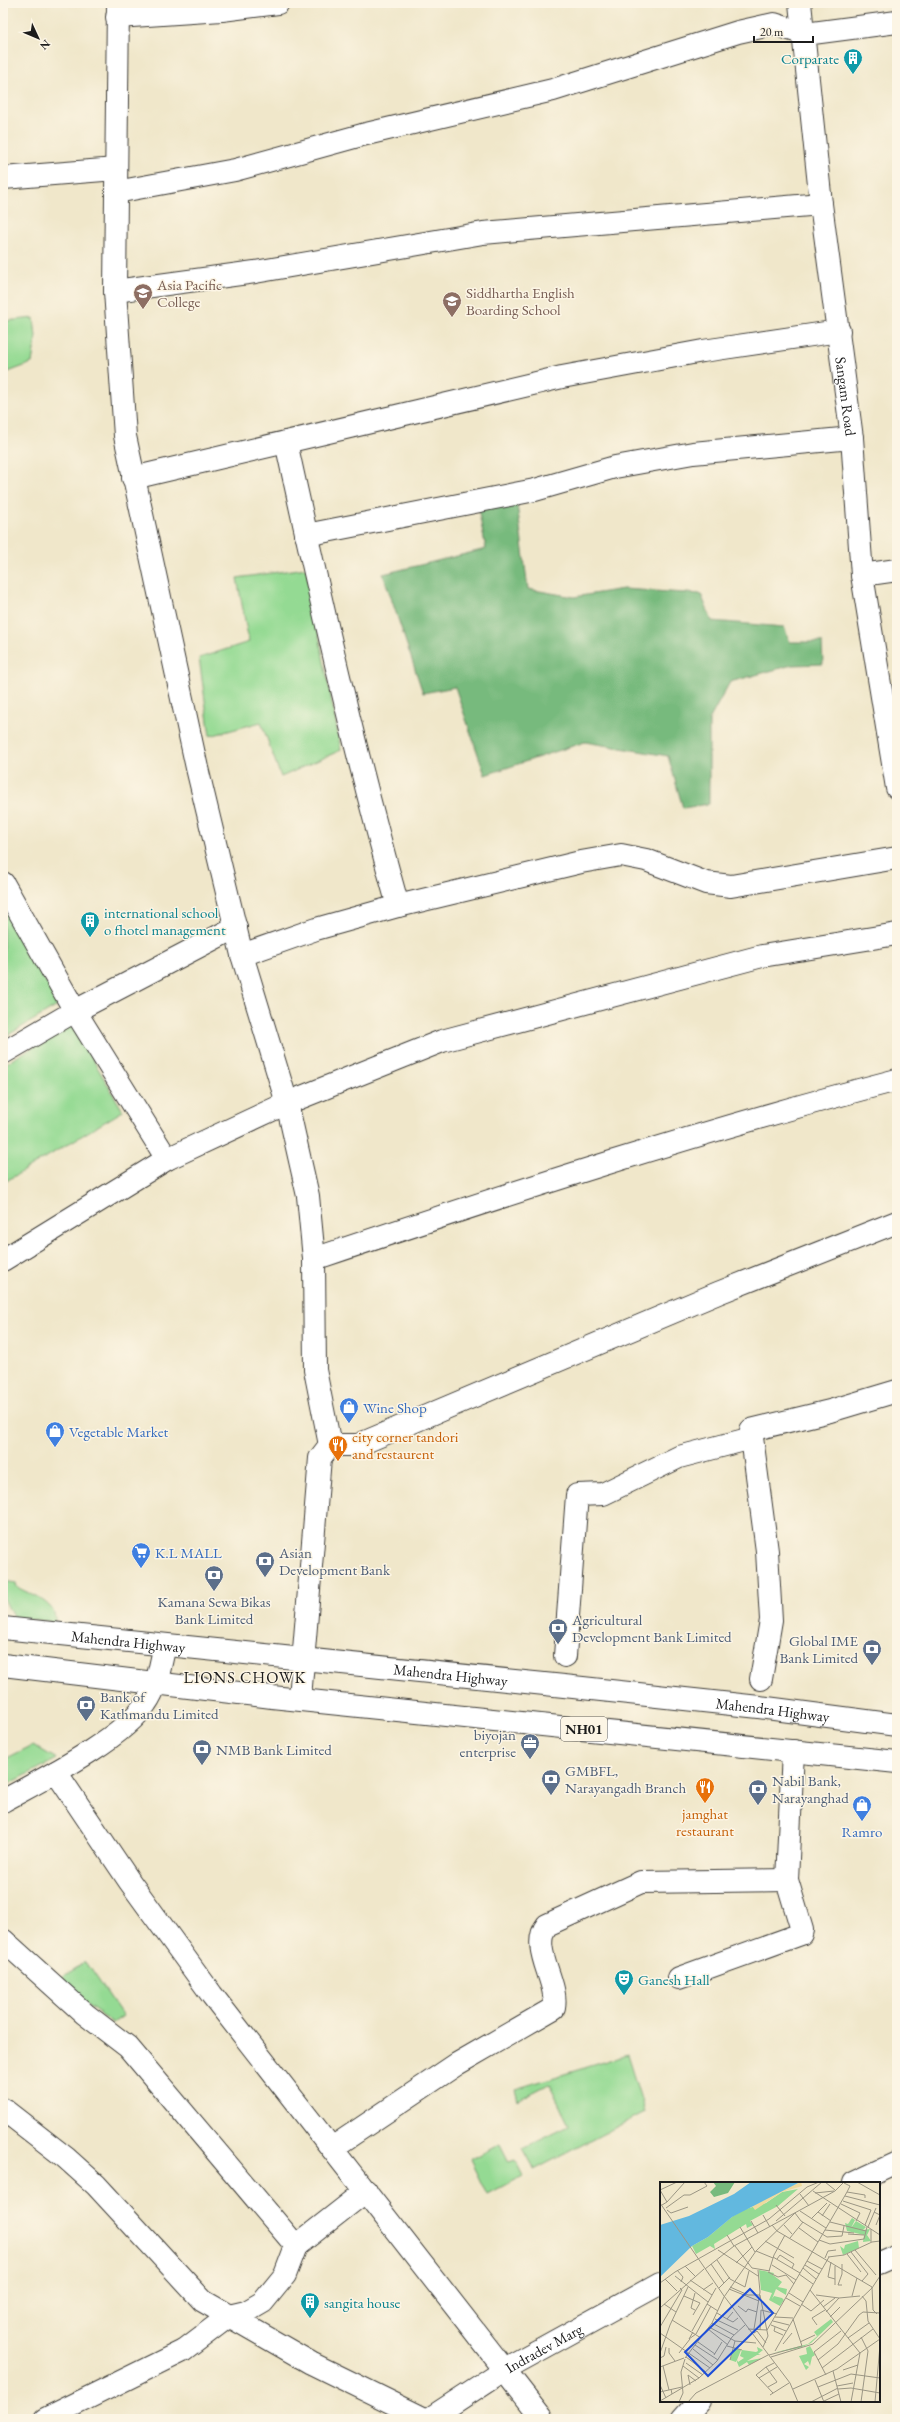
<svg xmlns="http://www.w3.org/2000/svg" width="900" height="2422" viewBox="0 0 900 2422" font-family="'EB Garamond',serif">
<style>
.green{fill:#94da93;stroke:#587b58}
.forest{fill:#77ba7d;stroke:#4a6b4c}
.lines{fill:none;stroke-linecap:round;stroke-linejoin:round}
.street-casing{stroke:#3c3a36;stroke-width:24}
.secondary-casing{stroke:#3c3a36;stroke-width:24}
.highway-casing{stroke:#3c3a36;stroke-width:24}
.street{stroke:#fff;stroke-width:22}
.secondary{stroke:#fff;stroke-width:22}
.highway{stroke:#fff;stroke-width:22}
.labels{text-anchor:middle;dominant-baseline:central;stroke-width:3;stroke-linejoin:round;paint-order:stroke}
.shield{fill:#fcf5e5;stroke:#5f5d58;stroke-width:1}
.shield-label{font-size:14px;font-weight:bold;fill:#1c1c1c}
.culture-label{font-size:15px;fill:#0d838f;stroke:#fcf5e5;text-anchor:start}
.education-label{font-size:15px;fill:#785e54;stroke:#fcf5e5;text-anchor:start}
.street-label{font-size:15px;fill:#1c1c1c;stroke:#fcf5e5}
.shop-label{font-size:15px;fill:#366cbe;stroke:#fcf5e5;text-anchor:start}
.food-label{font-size:15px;fill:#c56008;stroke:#fcf5e5;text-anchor:start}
.service-label{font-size:15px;fill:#4e5e75;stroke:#fcf5e5;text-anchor:start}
.neighbourhood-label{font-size:16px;letter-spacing:1px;fill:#1c1c1c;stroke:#fcf5e5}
.inset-road{fill:none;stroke:#9b9684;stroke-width:1}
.view{fill:#1d4ed8;fill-opacity:0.15;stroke:#1d4ed8;stroke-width:2}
.inset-edge{fill:none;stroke:#1c1c1c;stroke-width:2}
</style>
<rect width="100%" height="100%" fill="#fcf5e5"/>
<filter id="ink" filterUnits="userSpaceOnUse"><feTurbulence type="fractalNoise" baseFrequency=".025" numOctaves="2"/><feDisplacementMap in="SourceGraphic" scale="8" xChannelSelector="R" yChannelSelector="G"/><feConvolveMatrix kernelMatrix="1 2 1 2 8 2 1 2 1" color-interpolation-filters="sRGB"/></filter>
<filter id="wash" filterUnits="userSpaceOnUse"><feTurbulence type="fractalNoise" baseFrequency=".012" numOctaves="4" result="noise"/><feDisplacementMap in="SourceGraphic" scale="16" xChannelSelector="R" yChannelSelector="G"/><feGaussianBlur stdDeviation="0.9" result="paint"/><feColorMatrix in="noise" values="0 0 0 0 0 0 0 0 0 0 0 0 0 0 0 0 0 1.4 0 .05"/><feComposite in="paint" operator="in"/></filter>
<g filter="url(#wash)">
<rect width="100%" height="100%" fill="#f0e7ca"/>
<g class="green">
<path d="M3,318L6,321L34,318L36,337L32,363L3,374Z"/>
<path d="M306,568L341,750L281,777L261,722L210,736L199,658L249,642L237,578Z"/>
<path d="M3,901L59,1005L3,1038Z"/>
<path d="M72,1024L123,1111L3,1183V1065Z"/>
<path d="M3,1581L16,1583L17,1587C31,1595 58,1603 55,1622L13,1617L3,1597Z"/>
<path d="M33,1745L57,1759L3,1787V1760Z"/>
<path d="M86,1962L123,2016L113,2023L86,2005L60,1978Z"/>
<path d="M627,2055L645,2112L534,2170L522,2148L569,2125L549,2084L518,2100L515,2089Z"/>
<path d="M500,2144L509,2162L515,2160L523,2176L487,2195L470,2160Z"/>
</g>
<path class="forest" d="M517,504L528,589L574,597L623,589L701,594L712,621L784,627L790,642H822L823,664L792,665L730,682L709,720V804L683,808L668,756L585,742L485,775L455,687L423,693L383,574L486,549L478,508Z"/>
</g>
<g filter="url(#ink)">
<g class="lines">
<defs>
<g id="street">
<path d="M118,3L115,291L125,436L197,768L242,955L287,1103L308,1196L314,1259L315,1370L330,1445"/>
<path d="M117,17L222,10L278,3"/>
<path d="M3,178L116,169"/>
<path d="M116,192L235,170L362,135L553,90L738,32L774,24L805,34L897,22"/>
<path d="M115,291L255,272L483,233L821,204"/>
<path d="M286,442C320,598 355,753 398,906"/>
<path d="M133,478L562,377L703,351L839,331"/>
<path d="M306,535L535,490L615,467L693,453L852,438"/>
<path d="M862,575L897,570"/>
<path d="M3,883L75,1011L167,1159"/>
<path d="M242,955L316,929L398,906L581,862L621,855L646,860L706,883L731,886L897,858"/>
<path d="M3,1053L75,1011L236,927"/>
<path d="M314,1259C507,1194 700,1131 897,1080"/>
<path d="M3,1260L167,1159L287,1103L442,1041L762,956L897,934"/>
<path d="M330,1445H358L718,1293L897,1222"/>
<path d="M565,1656L577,1495L603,1494L679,1457L752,1438"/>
<path d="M761,1679L771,1620L767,1551L751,1430L830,1411L897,1391"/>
<path d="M300,1698L320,1458L330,1445"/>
<path d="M56,1772L130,1882L212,1995L543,2419"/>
<path d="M3,1801C41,1780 123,1739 146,1703C158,1686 160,1665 165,1645"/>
<path d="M3,1940L85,2014L128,2047L296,2246L285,2275L263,2302L246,2312L229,2316L183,2351L45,2419"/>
<path d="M679,1978L801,1934L802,1930L787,1880L793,1751"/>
<path d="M3,2109L66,2158L96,2185L203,2301L311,2363L425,2419"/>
<path d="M332,2148L457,2064L554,2008C559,1981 529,1948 547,1925L641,1882L787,1880"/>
<path d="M854,2183L897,2163"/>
<path d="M296,2246L366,2191"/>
<path d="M879,2263L897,2255"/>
<path id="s1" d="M429,2419L510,2366L661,2283"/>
<path d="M683,2419L699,2401"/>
</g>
<g id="secondary">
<path id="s2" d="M800,3L821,204L852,438L862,575L897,788"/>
</g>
<g id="highway">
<path id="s3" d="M3,1628L564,1686L759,1707L897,1725"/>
<path d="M3,1665L272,1697L897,1762"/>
</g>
</defs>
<use href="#street" class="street-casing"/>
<use href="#secondary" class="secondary-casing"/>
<use href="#highway" class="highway-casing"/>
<use href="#street" class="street"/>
<use href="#secondary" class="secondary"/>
<use href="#highway" class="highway"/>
</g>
</g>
<defs>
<symbol id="building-pin" viewBox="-11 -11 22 30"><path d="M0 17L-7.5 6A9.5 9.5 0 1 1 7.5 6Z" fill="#0f9aa8" stroke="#fcf5e5"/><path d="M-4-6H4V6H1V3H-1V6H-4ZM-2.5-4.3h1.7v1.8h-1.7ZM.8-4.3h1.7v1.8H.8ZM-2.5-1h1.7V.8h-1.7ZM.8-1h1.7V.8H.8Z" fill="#fff"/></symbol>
<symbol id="university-pin" viewBox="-11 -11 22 30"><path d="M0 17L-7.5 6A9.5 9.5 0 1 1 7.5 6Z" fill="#8d6e63" stroke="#fcf5e5"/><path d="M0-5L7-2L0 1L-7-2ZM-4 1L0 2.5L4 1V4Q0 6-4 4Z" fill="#fff"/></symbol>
<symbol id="school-pin" viewBox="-11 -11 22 30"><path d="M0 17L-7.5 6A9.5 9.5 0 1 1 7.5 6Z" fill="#8d6e63" stroke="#fcf5e5"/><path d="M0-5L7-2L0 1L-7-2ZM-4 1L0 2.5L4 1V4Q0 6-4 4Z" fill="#fff"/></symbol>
<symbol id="shop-pin" viewBox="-11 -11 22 30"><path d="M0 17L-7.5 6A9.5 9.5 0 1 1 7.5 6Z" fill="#3f7fe0" stroke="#fcf5e5"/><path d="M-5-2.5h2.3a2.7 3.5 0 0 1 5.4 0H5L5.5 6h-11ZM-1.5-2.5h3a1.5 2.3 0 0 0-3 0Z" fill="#fff"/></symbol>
<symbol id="restaurant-pin" viewBox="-11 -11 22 30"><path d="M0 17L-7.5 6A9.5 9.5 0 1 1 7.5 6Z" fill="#e8710a" stroke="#fcf5e5"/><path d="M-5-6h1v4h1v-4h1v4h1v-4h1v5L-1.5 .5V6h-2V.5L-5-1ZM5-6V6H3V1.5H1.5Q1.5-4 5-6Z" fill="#fff"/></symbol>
<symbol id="supermarket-pin" viewBox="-11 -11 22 30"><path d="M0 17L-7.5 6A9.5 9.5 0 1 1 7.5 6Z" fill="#3f7fe0" stroke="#fcf5e5"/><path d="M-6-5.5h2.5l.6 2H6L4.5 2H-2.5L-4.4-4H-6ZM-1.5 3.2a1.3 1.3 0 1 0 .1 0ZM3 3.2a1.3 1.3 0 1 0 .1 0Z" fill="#fff"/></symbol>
<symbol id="bank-pin" viewBox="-11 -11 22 30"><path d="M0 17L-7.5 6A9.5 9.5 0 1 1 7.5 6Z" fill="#5c6f8a" stroke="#fcf5e5"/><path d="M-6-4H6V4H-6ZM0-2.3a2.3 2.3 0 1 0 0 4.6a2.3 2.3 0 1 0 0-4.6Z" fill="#fff"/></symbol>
<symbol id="office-pin" viewBox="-11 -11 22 30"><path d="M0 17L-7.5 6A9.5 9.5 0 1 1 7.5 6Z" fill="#5c6f8a" stroke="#fcf5e5"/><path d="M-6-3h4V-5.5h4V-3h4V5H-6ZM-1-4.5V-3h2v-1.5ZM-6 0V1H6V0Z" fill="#fff"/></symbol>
<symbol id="theatre-pin" viewBox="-11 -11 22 30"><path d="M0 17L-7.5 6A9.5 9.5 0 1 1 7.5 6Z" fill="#0f9aa8" stroke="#fcf5e5"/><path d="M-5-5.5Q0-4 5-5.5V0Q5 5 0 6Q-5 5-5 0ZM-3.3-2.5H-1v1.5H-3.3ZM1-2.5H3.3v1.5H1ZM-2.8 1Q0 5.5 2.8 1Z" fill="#fff"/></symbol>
</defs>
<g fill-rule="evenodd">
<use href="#building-pin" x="842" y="47" width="22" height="30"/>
<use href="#university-pin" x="132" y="282" width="22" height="30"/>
<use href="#school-pin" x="441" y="290" width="22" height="30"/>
<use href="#building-pin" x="79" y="910" width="22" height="30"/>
<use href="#shop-pin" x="338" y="1396" width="22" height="30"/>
<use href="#shop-pin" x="44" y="1420" width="22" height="30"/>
<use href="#restaurant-pin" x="327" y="1434" width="22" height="30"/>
<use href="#supermarket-pin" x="130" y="1541" width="22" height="30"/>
<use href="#bank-pin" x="254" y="1550" width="22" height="30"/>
<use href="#bank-pin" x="203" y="1564" width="22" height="30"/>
<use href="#bank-pin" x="547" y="1617" width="22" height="30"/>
<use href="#bank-pin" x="861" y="1638" width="22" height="30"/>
<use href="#bank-pin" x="75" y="1694" width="22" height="30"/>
<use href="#office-pin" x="519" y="1732" width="22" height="30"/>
<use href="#bank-pin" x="191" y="1738" width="22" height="30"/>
<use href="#bank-pin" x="540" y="1768" width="22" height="30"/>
<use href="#restaurant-pin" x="694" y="1776" width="22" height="30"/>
<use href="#bank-pin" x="747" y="1778" width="22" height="30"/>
<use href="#shop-pin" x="851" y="1794" width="22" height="30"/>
<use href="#theatre-pin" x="613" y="1968" width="22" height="30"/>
<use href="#building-pin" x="299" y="2291" width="22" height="30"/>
</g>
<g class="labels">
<rect class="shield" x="561" y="1717" width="46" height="24" rx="3"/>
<g class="shield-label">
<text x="584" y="1729">NH01</text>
</g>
<g class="culture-label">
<text x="839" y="58" text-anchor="end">Corparate</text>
<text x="104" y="912">international school<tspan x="104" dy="17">o fhotel management</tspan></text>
<text x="638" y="1979">Ganesh Hall</text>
<text x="324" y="2302">sangita house</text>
</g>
<g class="education-label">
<text x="157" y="284">Asia Pacific<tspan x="157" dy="17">College</tspan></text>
<text x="466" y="292">Siddhartha English<tspan x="466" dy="17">Boarding School</tspan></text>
</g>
<g class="street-label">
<text stroke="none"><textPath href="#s2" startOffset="396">Sangam Road</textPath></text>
<text stroke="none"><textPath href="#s3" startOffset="126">Mahendra Highway</textPath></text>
<text stroke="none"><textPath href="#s3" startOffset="450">Mahendra Highway</textPath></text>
<text stroke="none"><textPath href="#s3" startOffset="774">Mahendra Highway</textPath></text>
<text stroke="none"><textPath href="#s1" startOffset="135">Indradev Marg</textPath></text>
</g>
<g class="shop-label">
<text x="363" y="1407">Wine Shop</text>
<text x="69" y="1431">Vegetable Market</text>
<text x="155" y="1552">K.L MALL</text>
<text x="862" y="1831" text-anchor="middle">Ramro</text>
</g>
<g class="food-label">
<text x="352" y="1436">city corner tandori<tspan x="352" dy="17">and restaurent</tspan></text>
<text x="705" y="1813" text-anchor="middle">jamghat<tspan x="705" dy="17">restaurant</tspan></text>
</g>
<g class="service-label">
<text x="279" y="1552">Asian<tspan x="279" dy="17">Development Bank</tspan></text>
<text x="214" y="1601" text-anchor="middle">Kamana Sewa Bikas<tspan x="214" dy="17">Bank Limited</tspan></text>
<text x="572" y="1619">Agricultural<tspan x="572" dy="17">Development Bank Limited</tspan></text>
<text x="858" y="1640" text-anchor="end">Global IME<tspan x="858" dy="17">Bank Limited</tspan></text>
<text x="100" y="1696">Bank of<tspan x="100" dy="17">Kathmandu Limited</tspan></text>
<text x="516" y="1734" text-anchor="end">biyojan<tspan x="516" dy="17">enterprise</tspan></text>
<text x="216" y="1749">NMB Bank Limited</text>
<text x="565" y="1770">GMBFL,<tspan x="565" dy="17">Narayangadh Branch</tspan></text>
<text x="772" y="1780">Nabil Bank,<tspan x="772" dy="17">Narayanghad</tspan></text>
</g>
<g class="neighbourhood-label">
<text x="245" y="1677">LIONS CHOWK</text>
</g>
</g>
<g transform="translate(660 2182)">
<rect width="220" height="220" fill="#f0e7ca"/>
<path d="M138,7L118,24L90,39L93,43L87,46L86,42L54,62L55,67L50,64L36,72L32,64L48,55L73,34L86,27L106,21L122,10ZM192,36L195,38L191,46L196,39L206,45L203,48L210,47L207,53L211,59L203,60L204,53L187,49L185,41L188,42ZM198,59L199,66L183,73L180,64L184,67L185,63ZM99,88L114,91L113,93L122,100L118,105L127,107L126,113L116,107L112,117L114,114L122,116L124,118L120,124L109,118L112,111L101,108ZM171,137L173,140L151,161L140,166L113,171L148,162L161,151L157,154L154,150ZM150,164L155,173L152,175L150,184L148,179L144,182L149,185L146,188L139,174L147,172L146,166ZM97,165L103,168L98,172L101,173H97L87,179L102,176L89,183L87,180L79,185L77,180V178L76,180L70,178L74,166L81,168L77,178L78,180L84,176L80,174L82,168L96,170L98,169Z" fill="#94da93"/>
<path d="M53,0H75L68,11L54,15L50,10L56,4Z" fill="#77ba7d"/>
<path d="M141,0L142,4L122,10L95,28L92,24L119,9Z" fill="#eeda9e"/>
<path d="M91,0H140L72,35L48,55L32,64L0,95V43L29,34L74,12Z" fill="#62b8df"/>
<path class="inset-road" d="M165,0L175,8M197,0L220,13M0,8L7,20L2,23M0,8L17,0M153,9L220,53M187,10L205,13V16M155,11L174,9M140,12L149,24M185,14L220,23M183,19L211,28L205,43M7,20L25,0M0,21L64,114L130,201L138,220M181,22L200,31L196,39M116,23L125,34M6,26L24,13H30L47,4L44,0M7,28L11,31L28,25M140,29L166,46M158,30L171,39M214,30L220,33L216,43M103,33L110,45M162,34L170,22M152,36L167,21M91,39L98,51M116,39L162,0M170,40L206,49M112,43L117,49L212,105L213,128L217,132M124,43L132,52M80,45L95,70M208,45L216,26M139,46L158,60M211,47V60M165,48L194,51M188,52L204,53M67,53L74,64M130,56L143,40M159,58L170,62L204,57L207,45M105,59L134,76M75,64L92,86L110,89M58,68L98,94M195,68L216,93M96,69L113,76M191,70L208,92L202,99M187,72L201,90M113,75L140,91M168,75L184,73L212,60L220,59M165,76L168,69L176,68M117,77L120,73L134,82L132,86M57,78L70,97L85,105L89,89M147,79L162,87M171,80L168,95L175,97M76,81L92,65M51,82L64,101M182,82V92L178,103H182M112,83L136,98M145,83L159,92M25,84L35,94M143,86L156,97M45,87L74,64L175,9L184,0M17,88L23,95L21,100M109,89L114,73L125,53M108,90L118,95L126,93M139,92L153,102M126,93L134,102M15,94L48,120M5,97L17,109M30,98L52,113M0,101L15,90L109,37L147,5L159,0M175,103V84M70,105L88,113H99M59,106L70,95M69,107L99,119M43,108L53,101M150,108L200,171L191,220M129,111L143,120M100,113L108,154L103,165M156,113L179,116L200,114M24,114L40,121L33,133M192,114L197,96M202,114L206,119L208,139L220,157M126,116L140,124M4,122L16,130M47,122L58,129M141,122L151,129L164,118M78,124L86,130L88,127L97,130M163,125L175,116M0,126L44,87M35,128L31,126L35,111M166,130L179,116M57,131L67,137L73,130M115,135L133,136M170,135L180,125M55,137L78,148M67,137L73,140L78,136M12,138L41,156M113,139L129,143M52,141L74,153M111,143L126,149M157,143L152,136L165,128M0,145L22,108L20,106M49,145L75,159L96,161M115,145L114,149L123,153M48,147L68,163M88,147L107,148L187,10L190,4L184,1M94,147L100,110L98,88M100,148L101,128L117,132M32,149L56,106M33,150L29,157L36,152M0,151L50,186M94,151L97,149L106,161M36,152L51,124M188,156L209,141M38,160L55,172M140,160L155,153M123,162L132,151M35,163L58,178M67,164L82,168M9,166V171L15,179M33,167L53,183M115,169L169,75M0,171L10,143L28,105M19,171L30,157M54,173L62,160M109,173L142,164L133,137M26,175L46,190M111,175L153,162L212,106L220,94M0,176L4,174L6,165M25,176L52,141L64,115L96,69L135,31L141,39L167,55L182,54L184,44M70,178L75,159M158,178L178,162L199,133L203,130L220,131M26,181L43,193M3,184L9,208M23,184L39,196M0,185L24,176M162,186L213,147M183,188L198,183M173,189L181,220M166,193L154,170L181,149M99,196L96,193L106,185M155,198L164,220M0,203L6,216M30,203L28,193L36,199M177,204L193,201M108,205L117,200L106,185L114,181M158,205L191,192L220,196M11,207L12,212L39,196L57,179L72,155L85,143M133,207L177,187L220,157M178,207L191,206L220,211M0,210L22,205M113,211L99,196L117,185M110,213L129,201M0,219L12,212M164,219L179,212M19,220L23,211L21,190L25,177M28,220L36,211L108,173M151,220L178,206M201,220L208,169L201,155M215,220L220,163"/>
<path class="view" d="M90,107L113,131L48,194L25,170Z"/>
<rect width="220" height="220" class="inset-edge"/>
</g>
<rect width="900" height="2422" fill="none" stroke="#fcf5e5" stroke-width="16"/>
<g transform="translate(38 38) rotate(134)" stroke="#fcf5e5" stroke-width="3" paint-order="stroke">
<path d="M0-3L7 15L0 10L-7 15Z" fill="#1c1c1c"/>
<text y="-6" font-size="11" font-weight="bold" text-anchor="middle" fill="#1c1c1c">N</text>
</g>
<path d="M754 36v6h59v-6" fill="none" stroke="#1c1c1c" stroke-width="2"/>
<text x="760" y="36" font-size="12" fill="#1c1c1c" stroke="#fcf5e5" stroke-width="3" paint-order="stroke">20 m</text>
</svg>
